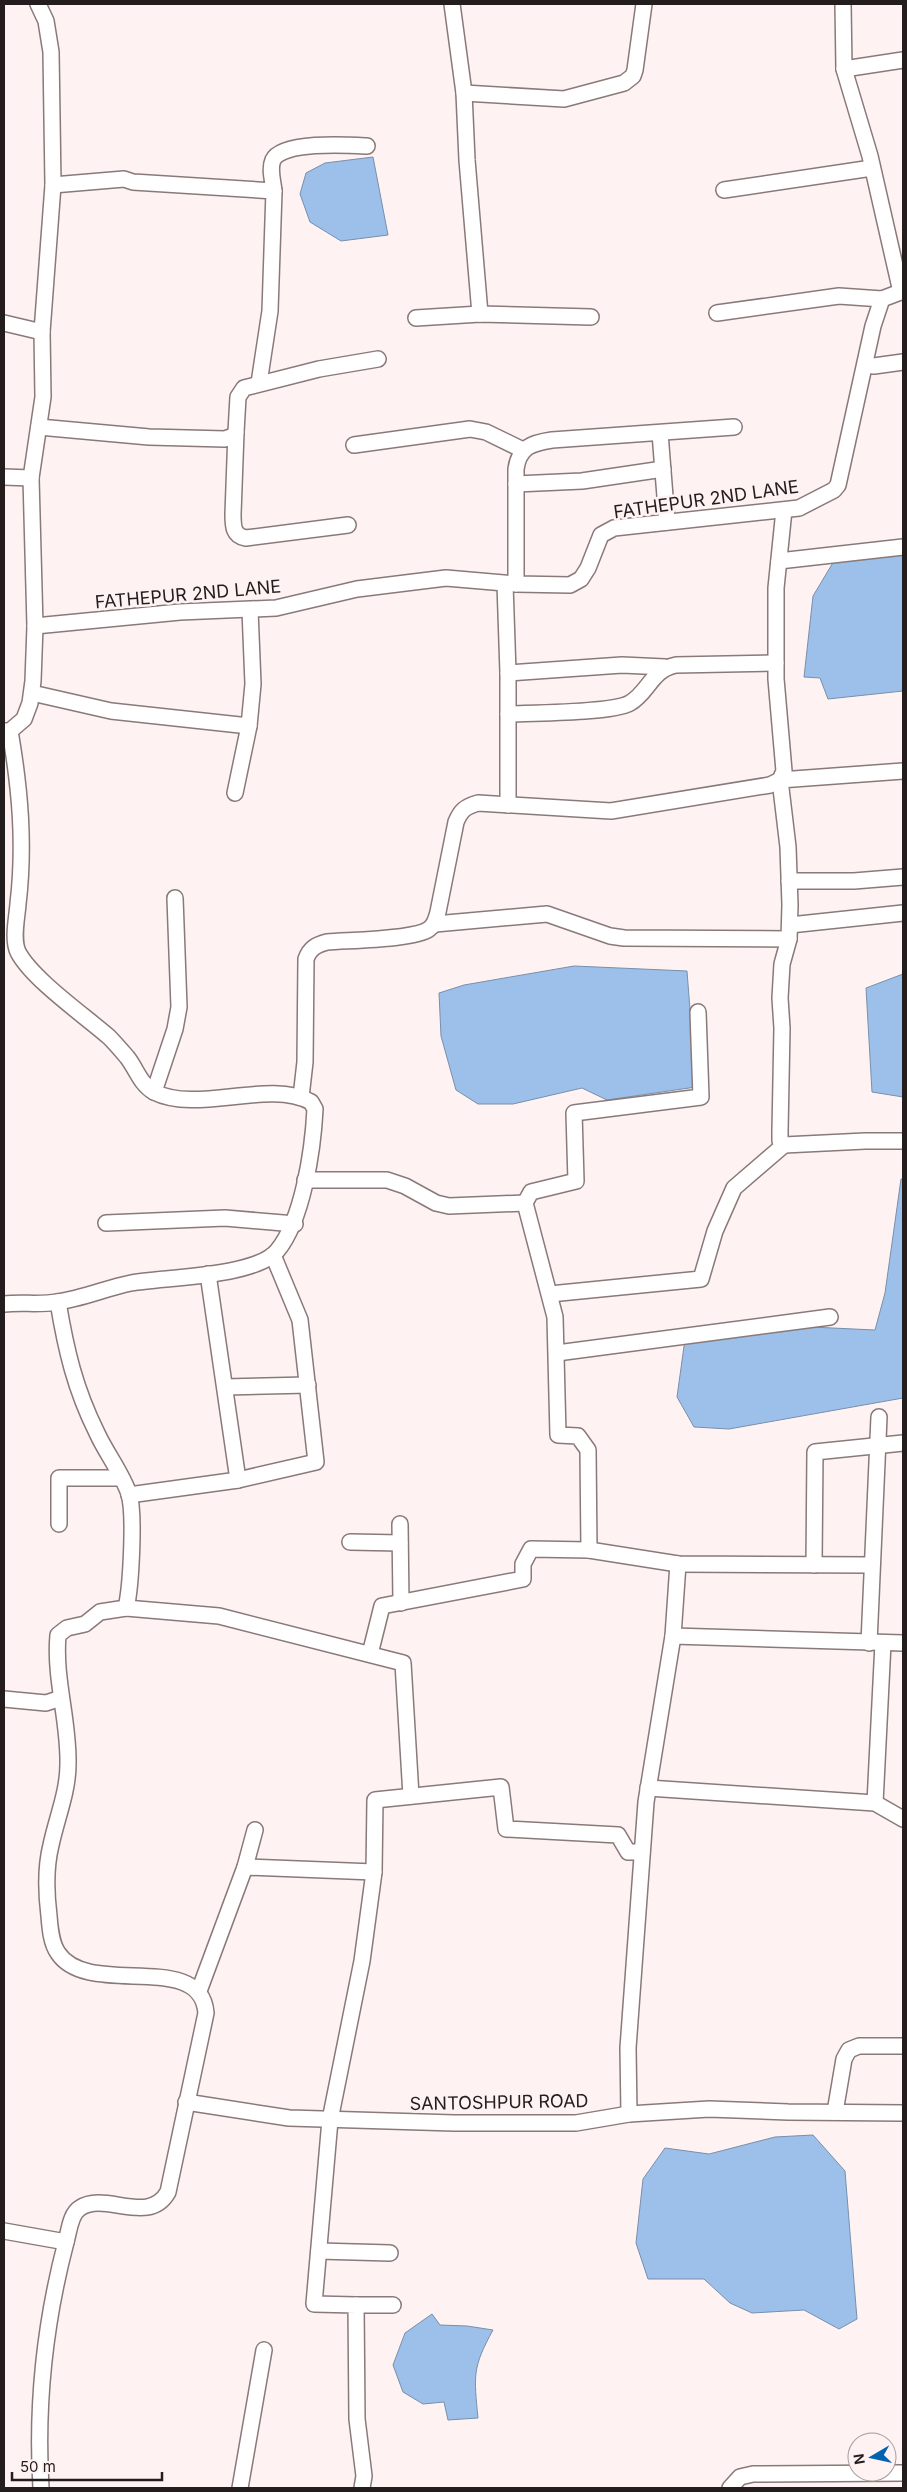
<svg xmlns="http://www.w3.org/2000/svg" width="907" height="2492" viewBox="0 0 907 2492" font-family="Inter,sans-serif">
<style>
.water{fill:#9cc0e9;stroke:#788fac}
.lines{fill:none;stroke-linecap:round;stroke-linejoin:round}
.minor-casing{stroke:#8a7979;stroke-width:18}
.minor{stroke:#fff;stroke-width:15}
.labels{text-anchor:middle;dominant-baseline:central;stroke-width:5;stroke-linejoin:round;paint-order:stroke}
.street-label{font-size:18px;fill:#231d1d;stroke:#fef3f2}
</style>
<rect width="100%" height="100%" fill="#fef3f2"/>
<g class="water">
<path d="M373,157L388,235L341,241L310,222L300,194L306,173L325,163Z"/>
<path d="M903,553V691L828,699L820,678L804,677L813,596L834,561Z"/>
<path d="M574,966L687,971L696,1087L607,1100L582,1088L513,1104H478L456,1090L441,1036L439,993L464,985Z"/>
<path d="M903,974V1097L872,1092L866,988Z"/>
<path d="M901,1179H903V1398L729,1429L694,1427L677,1397L685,1339L768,1325L875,1330L885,1293Z"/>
<path d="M813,2135L845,2171L857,2319L839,2329L804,2310L752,2313L730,2303L704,2279H648L636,2243L643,2179L665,2148L709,2154L775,2137Z"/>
<path d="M432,2314L440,2325L467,2326L493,2330C472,2368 474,2376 478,2418L448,2420L444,2402L423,2404L403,2392L393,2365L405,2333Z"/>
</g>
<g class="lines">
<defs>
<g id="minor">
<path d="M452,4L464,93L467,160L480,314"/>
<path d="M843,4L844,69L870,156L901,292"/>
<path d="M844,69L903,60"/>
<path d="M464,93L564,99L624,83L633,76L635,70L644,4"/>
<path d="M53,185L124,179L133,182L274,191C273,181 269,169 273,160C282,141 348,145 367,146"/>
<path d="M724,190L872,168"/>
<path d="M717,313L839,296L882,299"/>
<path d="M416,318L480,314L591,317"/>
<path d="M4,323L42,332"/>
<path d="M865,365L874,366L903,362"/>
<path d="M259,383L270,311L274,191"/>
<path d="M39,427L149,437L225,439L233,436L236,432L238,397L244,388L319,369L378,359"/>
<path d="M236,432L233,514C233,526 233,536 246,538L348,525"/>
<path d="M660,433L667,522"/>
<path d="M354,445L470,429L486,432L523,450"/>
<path d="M4,477L31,478"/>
<path d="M516,484L582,481L663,469"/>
<path d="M779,561L903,547"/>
<path d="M505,584L508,673V805"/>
<path d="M516,584V469C519,447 532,443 552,440L734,427"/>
<path d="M35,626L180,612L276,608L357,589L446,578L516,584L570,585L581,579L588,568L601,535L614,528L799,508L834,490L838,485L873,326L882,299L903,291"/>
<path d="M508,673L622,665L665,667"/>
<path d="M32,693L111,711L249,726"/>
<path d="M508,714C532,713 613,713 630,703C649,692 651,670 676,665L776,663"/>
<path d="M4,731H10L24,719L30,703L33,681L35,626L31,478L43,397L42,332L53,185L51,52L46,21L38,4"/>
<path d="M903,771L780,780L788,847L790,905L789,939L782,964L780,998L782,1028L780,1131V1141L784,1145L865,1141H903"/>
<path d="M235,793L249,726L253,684L250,610"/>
<path d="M789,881H854L903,877"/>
<path d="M435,924L547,914L610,936L624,938L789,939"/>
<path d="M790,925L903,913"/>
<path d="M698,1012L701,1097L574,1113L576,1181L531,1192L525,1203L555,1317L558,1435L578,1436L588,1450L589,1550L678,1564L871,1565"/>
<path d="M154,1092L175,1029L179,1007L175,898"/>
<path d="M301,1097L305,1062L306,959C310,948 316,945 327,942C349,940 414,940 429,929C435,925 436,919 438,912L456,822C461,810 465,807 478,803L611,811L770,785L780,780L784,771L776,679V588L784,510"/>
<path d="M305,1180H387L405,1186L436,1203L449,1206L525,1203"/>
<path d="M106,1223L225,1218L295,1224"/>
<path d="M550,1294L701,1279L715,1231L734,1188L784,1145"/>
<path d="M4,1304C21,1302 40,1305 57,1302C82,1299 106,1288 131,1283C164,1277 255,1277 277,1251C303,1220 313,1149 315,1109L311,1102C268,1079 198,1114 154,1092C140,1084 136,1068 127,1057C121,1050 115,1043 109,1037C85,1016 32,979 18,952C12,939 17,918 18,904C25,844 20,789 10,731"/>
<path d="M557,1353L830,1317"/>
<path d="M225,1387L308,1385"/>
<path d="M238,1480L316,1462L300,1320L273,1255"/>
<path d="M129,1495L238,1480L208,1274"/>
<path d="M59,1524V1478H120"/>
<path d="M400,1524L401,1603"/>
<path d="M350,1542L400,1543"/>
<path d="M814,1565L815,1452L903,1443"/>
<path d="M126,1608L219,1616L403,1663L411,1796"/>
<path d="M673,1636L903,1643"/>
<path d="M869,1643L879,1417"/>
<path d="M370,1654L382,1606L523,1579V1564L531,1549L589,1550"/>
<path d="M4,1699L46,1703L61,1698"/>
<path d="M648,1788L875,1803L903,1819"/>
<path d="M875,1803L883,1643"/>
<path d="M245,1867L374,1872"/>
<path d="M199,1991L245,1867L255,1830"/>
<path d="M186,2102L289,2118L454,2123H576L629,2114L709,2109L788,2112L903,2113"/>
<path d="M835,2112L844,2059L849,2050L859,2046H903"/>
<path d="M629,2114L628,2048L646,1802L673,1636L678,1564"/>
<path d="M4,2231L66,2242"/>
<path d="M319,2251L390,2253"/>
<path d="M356,2305H393"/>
<path d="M41,2488C36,2406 45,2322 66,2242C69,2232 70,2214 80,2208C105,2191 149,2226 168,2192L206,2013C201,1949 88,1999 58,1953C51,1943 50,1928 49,1916C46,1892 45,1869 51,1845C57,1817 68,1792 68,1764C69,1720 54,1679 58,1635L67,1628L85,1624L100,1612L126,1608C131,1587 135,1514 129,1494C122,1473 106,1453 97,1433C75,1389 66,1350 58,1302"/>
<path d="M240,2488L264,2350"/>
<path d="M362,2488L364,2476L357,2419L356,2305L314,2304L330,2120L362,1961L374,1872L375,1800L501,1787L506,1829L618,1835L628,1852H642"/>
<path d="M730,2488L740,2477L753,2474L903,2473"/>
</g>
</defs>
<use href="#minor" class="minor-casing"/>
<use href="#minor" class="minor"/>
</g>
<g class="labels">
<g class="street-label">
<text transform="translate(706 499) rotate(-8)">FATHEPUR 2ND LANE</text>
<text transform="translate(188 594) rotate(-5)">FATHEPUR 2ND LANE</text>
<text transform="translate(499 2102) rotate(-1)">SANTOSHPUR ROAD</text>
</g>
</g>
<rect width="907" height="2492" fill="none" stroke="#231d1d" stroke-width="10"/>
<g transform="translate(872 2457) rotate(261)"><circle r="24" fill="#fef3f2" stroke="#a69d9d"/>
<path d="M0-4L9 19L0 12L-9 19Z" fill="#0263b0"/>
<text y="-8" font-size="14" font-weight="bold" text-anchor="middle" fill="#231d1d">N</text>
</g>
<path d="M12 2472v8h150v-8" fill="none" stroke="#231d1d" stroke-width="2.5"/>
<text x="20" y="2472" font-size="15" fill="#231d1d" stroke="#fef3f2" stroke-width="4" paint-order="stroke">50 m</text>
</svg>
